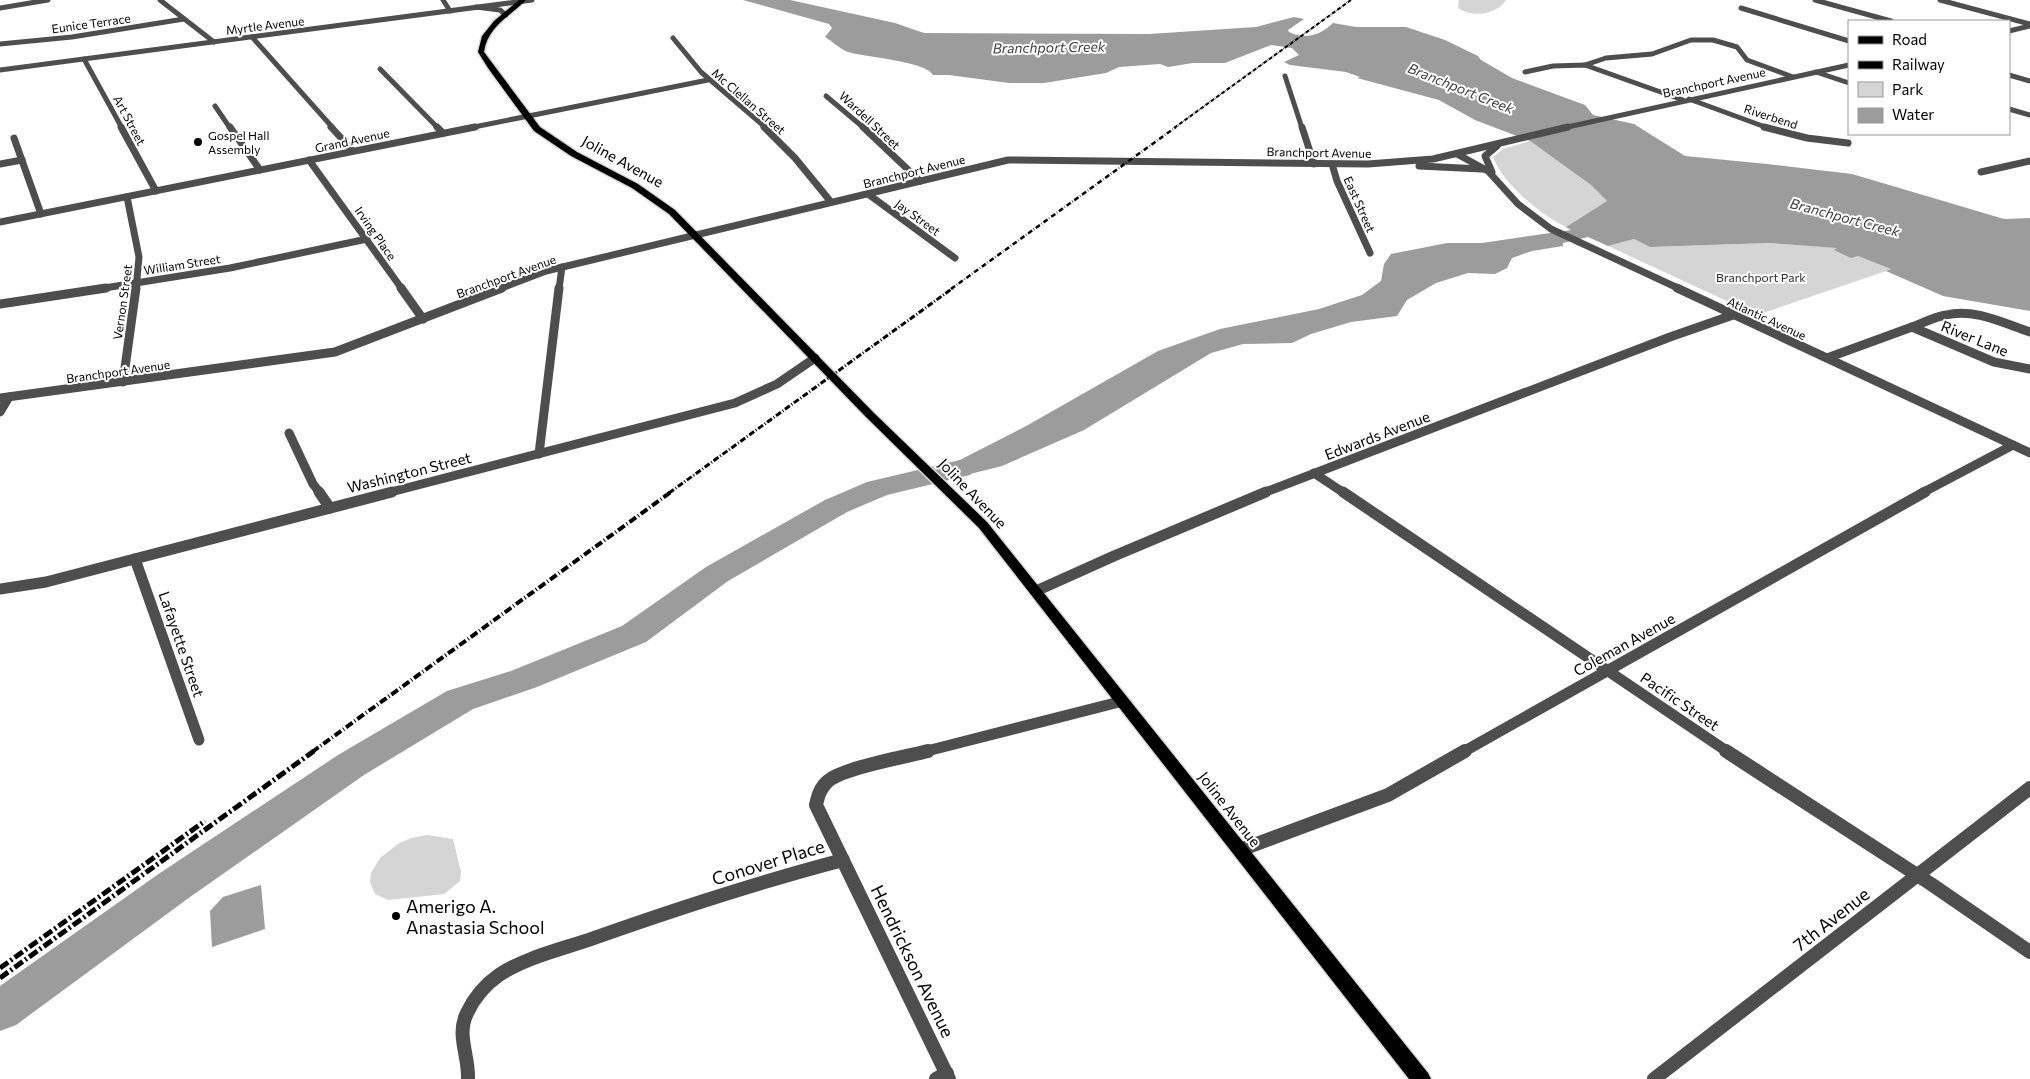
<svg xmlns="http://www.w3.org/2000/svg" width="2030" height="1079" viewBox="0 0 2030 1079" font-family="Commissioner,sans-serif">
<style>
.green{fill:#d5d5d5}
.water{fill:#9c9c9c}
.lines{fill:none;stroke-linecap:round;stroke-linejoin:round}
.river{fill:#9c9c9c;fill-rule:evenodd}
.primary-casing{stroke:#dbdbdb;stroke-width:3}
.minor-far4{stroke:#4e4e4e;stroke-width:5}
.minor-far3{stroke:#4e4e4e;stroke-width:7}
.minor-far2{stroke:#4e4e4e;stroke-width:9}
.minor-far1{stroke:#4e4e4e;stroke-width:11}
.minor{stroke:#4e4e4e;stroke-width:14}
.tertiary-far3{stroke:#4e4e4e;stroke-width:5}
.tertiary-far2{stroke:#4e4e4e;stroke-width:7}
.tertiary-far1{stroke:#4e4e4e;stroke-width:9}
.tertiary{stroke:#4e4e4e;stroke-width:14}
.primary{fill:#000;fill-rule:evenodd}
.rail-far4{stroke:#000;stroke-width:2;stroke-dasharray:4 1 0.5 1;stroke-linecap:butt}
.rail-far3{stroke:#000;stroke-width:2.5;stroke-dasharray:5 2 0.5 2;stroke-linecap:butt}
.rail-far2{stroke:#000;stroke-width:3;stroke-dasharray:6 2 1 2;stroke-linecap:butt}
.rail-far1{stroke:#000;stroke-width:4;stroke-dasharray:8 2.5 1 2.5;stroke-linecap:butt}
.rail{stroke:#000;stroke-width:5;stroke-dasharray:10 3 2 3;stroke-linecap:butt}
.poi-dot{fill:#000;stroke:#fff;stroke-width:2}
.labels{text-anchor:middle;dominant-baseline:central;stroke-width:4;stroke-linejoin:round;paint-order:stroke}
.far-street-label{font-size:12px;fill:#000;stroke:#fff}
.far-poi-label{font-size:12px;fill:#000;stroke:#fff;text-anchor:start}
.far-park-label{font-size:12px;fill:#2c2c2c;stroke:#fff}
.far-water-label{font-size:14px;font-style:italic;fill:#3d3d3d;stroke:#fff}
.street-label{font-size:15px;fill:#000;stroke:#fff}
.near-street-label{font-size:18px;fill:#000;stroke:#fff}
.near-poi-label{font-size:18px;fill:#000;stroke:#fff;text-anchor:start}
</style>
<rect width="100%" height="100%" fill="#fff"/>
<g class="green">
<path d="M1459,0H1506C1496,15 1473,18 1458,8Z"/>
<path d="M1530,141L1591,185L1607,201L1566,227C1541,215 1503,184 1493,157L1503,149Z"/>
<path d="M1634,239L1650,247L1769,243L1839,248L1835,250L1858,256L1892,269L1757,315L1608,246Z"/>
<path d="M427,835L453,839L461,872L460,881L444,894L388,900L375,894L370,882L371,873L380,858L398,844L411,838Z"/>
</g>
<g class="water">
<path d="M743,0H790L895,23L924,33L1149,34L1256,27L1294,17L1304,19L1288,30L1289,32C1305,40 1321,35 1333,23L1356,27H1406L1445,40L1478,56L1481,60L1512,78L1585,105L1593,115L1634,124L1685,156L1767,164L1852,174L2004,219L2030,218V311L1943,296L1886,271L1891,269L1858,256L1851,258L1834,250L1837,248L1769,243L1650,247L1634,239L1608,246L1588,237L1563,243V246L1532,251L1512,258L1507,268L1495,274L1468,273L1436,283L1407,300L1397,316L1351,322L1311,334L1292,343L1243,344L1211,353L1084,430L1002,466L966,475L954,463L1028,425L1158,351L1220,329L1319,309L1362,295L1381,281L1384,264L1391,254L1447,243H1482L1571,230L1566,227L1607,201L1591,185L1530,141L1475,120L1439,100L1357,78L1360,77L1346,72L1290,65L1284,62L1299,55L1292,48L1271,45L1225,63H1193L1168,67L1160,64L1119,67L1106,73L1044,83H1009L949,75H933C926,61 864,57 848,52C840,49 832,41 825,37L832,28L829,24Z"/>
<path d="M261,885L265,929L212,947L210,911L223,897Z"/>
</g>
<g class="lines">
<path class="river" d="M960,460L970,463L975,469L970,475L887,495L847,512L728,581L646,642L537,687L473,709L364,775L190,897L16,1025L0,1031V986L160,873L338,755L447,691L511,671L622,626L706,567L825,500L867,482Z"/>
<defs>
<path id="primary" d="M519,0H526C509,17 488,26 484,52L540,127L577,152L638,184L675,210L874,413L987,522L1428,1073L1431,1079H1409L979,528L866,417L669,214L632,188L571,156L534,131L488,68L478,52L482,36L494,21Z"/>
</defs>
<use href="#primary" class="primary-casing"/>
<g class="minor-far4">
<path d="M160,0L214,42"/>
<path d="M443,0L450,11"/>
<path d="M1815,0L1891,21"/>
<path d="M0,8L48,0"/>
<path d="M1741,8L1849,41"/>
<path d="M252,37L333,128"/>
<path d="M673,38L701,72L766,128"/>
<path d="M0,44L72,37L184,19"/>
<path d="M84,59L122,128"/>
<path d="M1585,65L1606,58L1652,54L1691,40H1713L1737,47L1747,60L1793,77"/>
<path d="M380,69L438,128"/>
<path d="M0,70L532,0"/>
<path d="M1525,72L1553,66L1585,65L1683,100"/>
<path d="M1816,72L1849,83"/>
<path d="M2009,75L2030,81"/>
<path d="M1285,76L1302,128"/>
<path d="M826,96L864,128"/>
<path d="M1689,99L1768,128"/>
<path d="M215,106L230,128"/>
<path d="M2009,109L2030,115"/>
<path d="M469,128L708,80"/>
</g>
<g class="minor-far3">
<path d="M121,127L156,191"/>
<path d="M230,127L260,170"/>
<path d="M331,127L353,151"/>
<path d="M437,127L443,133"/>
<path d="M764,127L795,158L831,202"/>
<path d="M863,127L920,181"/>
<path d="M1302,127L1314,164"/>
<path d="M1764,127L1807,138L1848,143"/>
<path d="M14,138L41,214"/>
<path d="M309,160L402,289"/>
<path d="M0,164L22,160"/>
<path d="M1332,164L1337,181L1370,253"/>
<path d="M1981,172L2030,161"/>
<path d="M868,194L955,258"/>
<path d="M127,197L139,257L136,289"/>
<path d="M0,222L475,127"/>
<path d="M98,289L230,268L367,239"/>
<path d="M559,289L562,267"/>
</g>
<g class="minor-far2">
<path d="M401,288L423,319"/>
<path d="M0,304L106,288"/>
<path d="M2030,332C2003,323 1974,308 1946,315C1934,317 1923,323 1912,327L1994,362L2030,369"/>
<path d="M1827,358L1912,327"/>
<path d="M123,382L136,288"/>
<path d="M0,412L9,397"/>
<path d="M289,433L313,484L320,493"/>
<path d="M539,454L559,288"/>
<path d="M1314,473L1344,493"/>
<path d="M387,493L735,403L777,384L815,358"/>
<path d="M1263,493L1670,337L1733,315"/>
<path d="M1922,493L2013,445"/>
</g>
<g class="minor-far1">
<path d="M319,492L330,508"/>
<path d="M1343,492L1728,752"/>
<path d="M135,559L199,740"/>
<path d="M0,589L46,582L392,492"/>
<path d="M1036,591L1114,556L1266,492"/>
<path d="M923,752L1123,701"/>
<path d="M1463,752L1925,492"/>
</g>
<g class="minor">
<path d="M928,751C905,757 843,768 828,781C820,788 818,796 816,805L949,1079"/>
<path d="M1726,751L1931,884L2030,952"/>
<path d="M1240,850L1388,795L1465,751"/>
<path d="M468,1079C469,1055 456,1035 467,1013C474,998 486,984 499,975C526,957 563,949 594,938C676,909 759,882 843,860"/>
<path d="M936,1079L947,1073"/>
</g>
<g class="tertiary-far3">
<path d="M1940,0L2030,24"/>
<path d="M476,7L500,10L506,15"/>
<path d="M2009,31L2030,26"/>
<path d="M1563,128L1849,65"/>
</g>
<g class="tertiary-far2">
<path d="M1457,154L1488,171L1518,204L1551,229L1680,289"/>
<path d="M1419,166L1482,169"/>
<path d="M1492,172L1485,156L1497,146"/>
<path d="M499,289L546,271L1008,160L1368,164L1433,159L1568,127"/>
</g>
<g class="tertiary-far1">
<path d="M1677,288L2030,453"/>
<path d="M0,398L335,352L502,288"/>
</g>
<path class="tertiary" d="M1654,1079L2030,788"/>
<use href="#primary" class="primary"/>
<path class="rail-far4" d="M1174,128L1351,0"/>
<path class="rail-far3" d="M951,289L1176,127"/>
<path class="rail-far2" d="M669,493L953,288"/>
<path class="rail-far1" d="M312,752L671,492"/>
<g class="rail">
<path d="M0,968L205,821"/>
<path d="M0,978L314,751"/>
</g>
</g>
<g class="poi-dot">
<circle cx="198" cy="142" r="5"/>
<circle cx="396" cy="916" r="5"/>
</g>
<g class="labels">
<g class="far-street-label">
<text transform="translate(91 23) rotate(-8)">Eunice Terrace</text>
<text transform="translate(265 25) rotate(-7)">Myrtle Avenue</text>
<text transform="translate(1714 82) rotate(-12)">Branchport Avenue</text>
<text transform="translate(749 101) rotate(41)">Mc Clellan Street</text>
<text transform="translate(1771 116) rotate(18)">Riverbend</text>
<text transform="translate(130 120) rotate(62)">Art Street</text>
<text transform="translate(870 120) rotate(43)">Wardell Street</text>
<text transform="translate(352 140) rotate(-12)">Grand Avenue</text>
<text transform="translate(1319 152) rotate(1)">Branchport Avenue</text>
<text transform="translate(914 171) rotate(-14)">Branchport Avenue</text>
<text transform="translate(1360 204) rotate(66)">East Street</text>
<text transform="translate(918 217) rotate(36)">Jay Street</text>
<text transform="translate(376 233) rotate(55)">Irving Place</text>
<text transform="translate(182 264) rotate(-9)">William Street</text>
<text transform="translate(506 276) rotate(-20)">Branchport Avenue</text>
<text transform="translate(122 302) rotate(-82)">Vernon Street</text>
<text transform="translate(1767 318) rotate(25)">Atlantic Avenue</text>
<text transform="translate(118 371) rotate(-8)">Branchport Avenue</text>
</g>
<g class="far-poi-label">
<text x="208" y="135">Gospel Hall<tspan x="208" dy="14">Assembly</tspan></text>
</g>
<g class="far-park-label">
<text x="1761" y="277">Branchport Park</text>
</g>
<g class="far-water-label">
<text transform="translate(1049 47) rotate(-1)">Branchport Creek</text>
<text transform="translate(1461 88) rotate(22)">Branchport Creek</text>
<text transform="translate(1845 217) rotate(15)">Branchport Creek</text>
</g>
<g class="street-label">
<text transform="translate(623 161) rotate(29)">Joline Avenue</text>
<text transform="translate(1975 338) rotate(22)">River Lane</text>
<text transform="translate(1377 435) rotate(-21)">Edwards Avenue</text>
<text transform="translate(409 472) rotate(-14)">Washington Street</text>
<text transform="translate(973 493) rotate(46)">Joline Avenue</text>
<text transform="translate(182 644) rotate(71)">Lafayette Street</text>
<text transform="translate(1624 644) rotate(-29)">Coleman Avenue</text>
<text transform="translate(1680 701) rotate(34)">Pacific Street</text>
<text transform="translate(1230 809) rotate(52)">Joline Avenue</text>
</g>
<g class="near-street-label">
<text transform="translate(768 862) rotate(-17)">Conover Place</text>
<text transform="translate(1831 919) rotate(-38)">7th Avenue</text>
<text transform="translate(913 961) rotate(64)">Hendrickson Avenue</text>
</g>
<g class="near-poi-label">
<text x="406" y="906">Amerigo A.<tspan x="406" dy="21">Anastasia School</tspan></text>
</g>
</g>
<rect x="1848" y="20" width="162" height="115" fill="#ffffff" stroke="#999999"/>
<rect x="1858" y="36" width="25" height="8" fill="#000000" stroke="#999999"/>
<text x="1892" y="45" font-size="15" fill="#000000">Road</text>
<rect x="1858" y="61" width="25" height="8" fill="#000000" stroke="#999999"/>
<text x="1892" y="70" font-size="15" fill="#000000">Railway</text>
<rect x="1858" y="82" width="25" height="15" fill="#d5d5d5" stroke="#999999"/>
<text x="1892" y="95" font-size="15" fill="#000000">Park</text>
<rect x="1858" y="108" width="25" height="15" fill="#9c9c9c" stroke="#999999"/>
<text x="1892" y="120" font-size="15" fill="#000000">Water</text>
</svg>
